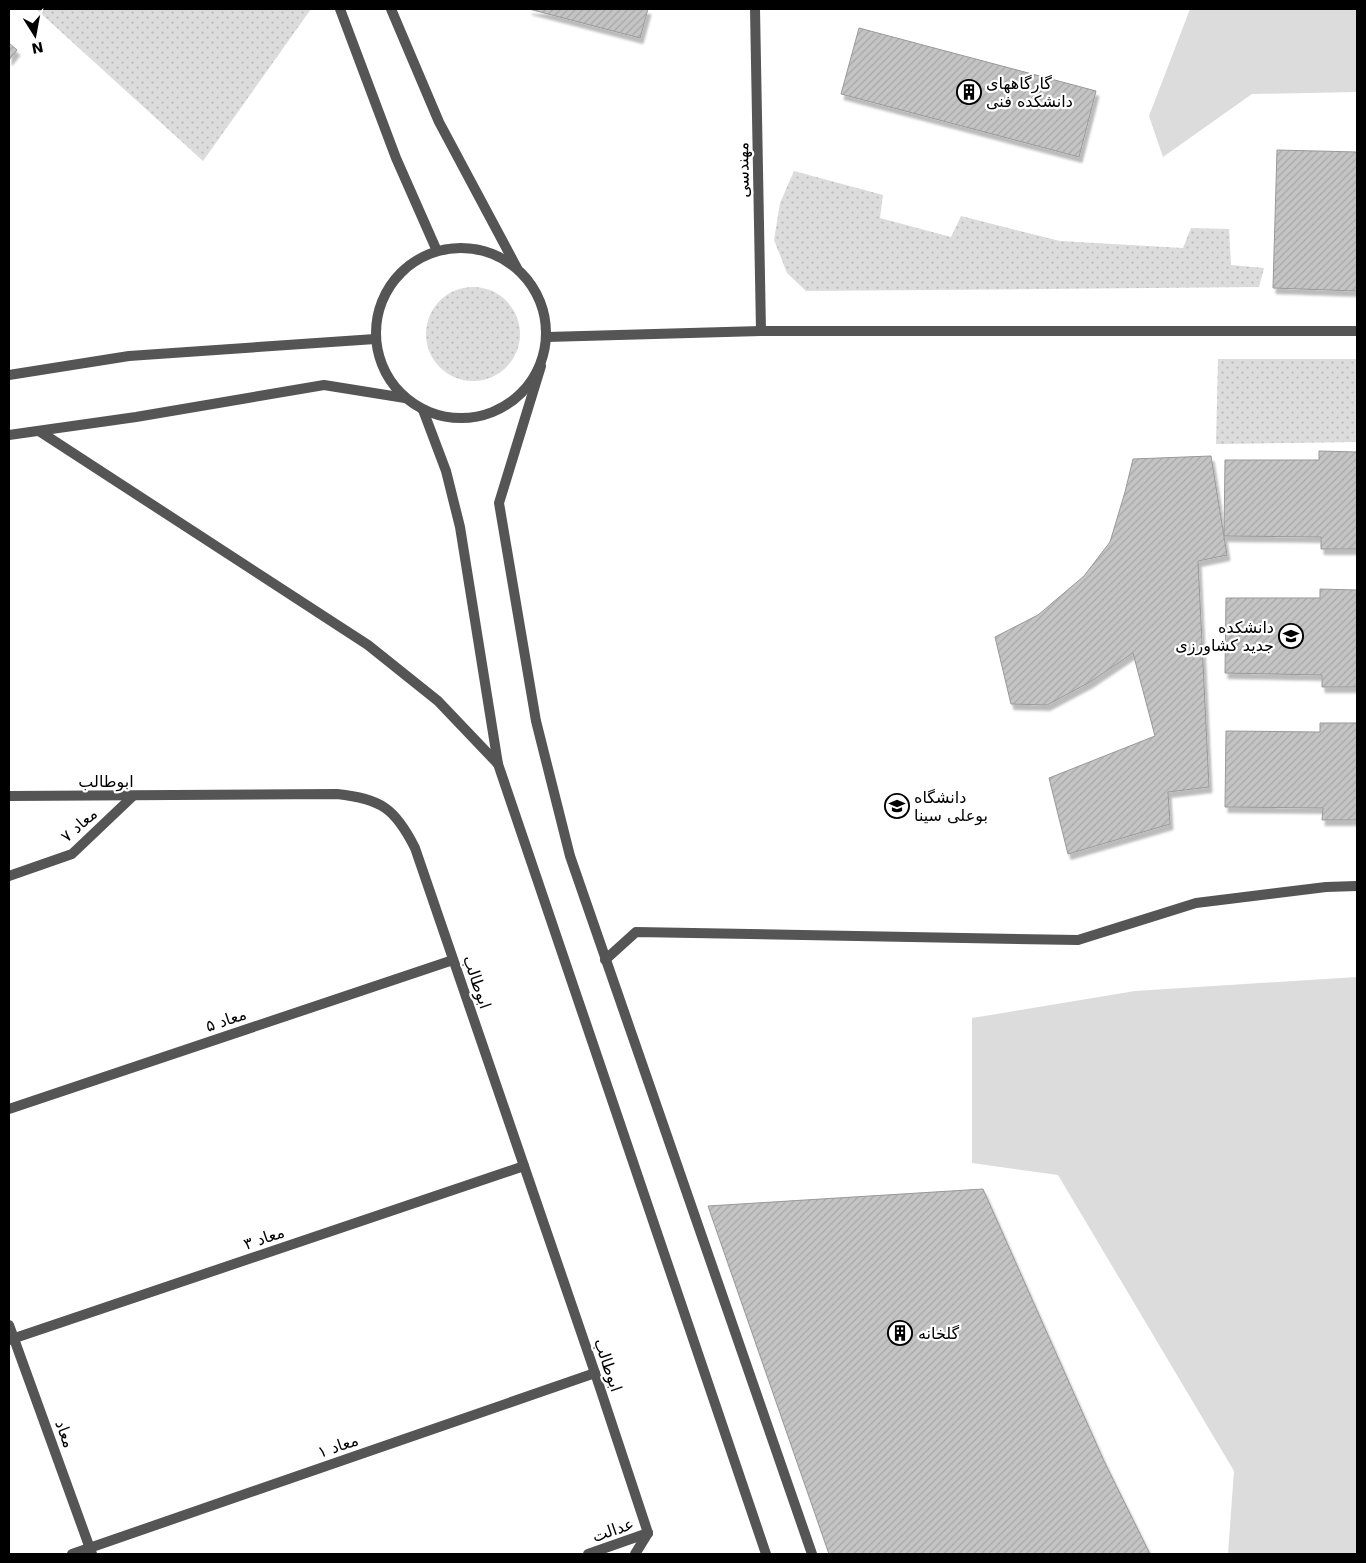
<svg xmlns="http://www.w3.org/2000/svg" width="1366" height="1563" viewBox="0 0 1366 1563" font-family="'DejaVu Sans','Noto Naskh Arabic',sans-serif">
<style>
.grass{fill:url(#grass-dots)}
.green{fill:#dcdcdc}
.building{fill:url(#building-hatch);stroke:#999;filter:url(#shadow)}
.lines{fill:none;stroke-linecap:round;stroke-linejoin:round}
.street{stroke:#555;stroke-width:10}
.labels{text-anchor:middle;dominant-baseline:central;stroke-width:4.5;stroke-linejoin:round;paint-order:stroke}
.poi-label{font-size:16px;fill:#000;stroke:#fff;text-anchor:start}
.street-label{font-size:16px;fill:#000;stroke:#fff}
</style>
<defs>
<pattern id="grass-dots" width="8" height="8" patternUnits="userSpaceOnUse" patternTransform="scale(1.25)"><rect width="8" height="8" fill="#dcdcdc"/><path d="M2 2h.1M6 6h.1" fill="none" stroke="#bbb" stroke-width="1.8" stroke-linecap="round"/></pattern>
<pattern id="building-hatch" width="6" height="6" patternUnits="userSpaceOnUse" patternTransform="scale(1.25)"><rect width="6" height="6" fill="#c4c4c4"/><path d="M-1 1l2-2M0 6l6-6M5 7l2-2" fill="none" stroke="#a7a7a7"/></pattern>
<filter id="shadow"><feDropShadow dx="3" dy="5.5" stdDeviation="1" flood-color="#0004"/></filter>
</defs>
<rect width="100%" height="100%" fill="#fff"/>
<g class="grass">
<path d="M36,9H311L203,161Z"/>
<path d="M794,171L883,195L880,218L951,237L961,216L1060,241L1183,248L1191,228L1229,229L1231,265L1264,268L1259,287L806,291L787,273L774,240L780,203Z"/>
<circle cx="473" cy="334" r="47"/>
<path d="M1218,359H1357V442L1216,444Z"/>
</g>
<g class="green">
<path d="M1190,9H1357V92L1252,94L1163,157L1149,116Z"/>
<path d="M1357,977V1554H1228L1234,1471L1058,1175L972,1163V1018L1135,991Z"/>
</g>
<g class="building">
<path d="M529,9H648L640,38Z"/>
<path d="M859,28L1096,91L1079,157L841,94Z"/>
<path d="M9,43L17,50L9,60Z"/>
<path d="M1277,150L1357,152V291L1273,288Z"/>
<path d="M1319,451L1357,452V549H1321V537L1224,536L1225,460H1319Z"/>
<path d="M1211,456L1227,555L1198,561L1209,787L1168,792L1170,824L1068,854L1049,778L1155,736L1133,653L1090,682L1047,705L1011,704L995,637L1038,615L1084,576L1110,542L1125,492L1133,459Z"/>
<path d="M1320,589L1357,590V687H1322V675L1225,673L1226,598H1320Z"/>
<path d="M1320,723H1357V820H1322L1323,808L1225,807L1226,731L1320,732Z"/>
<path d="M983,1189L1104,1461L1150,1554H829L708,1206Z"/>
</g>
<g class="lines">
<g class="street">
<path d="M340,9L396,158L437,251"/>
<path d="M391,9L439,122L517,268"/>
<path d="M755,9L761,331"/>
<circle cx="461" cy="333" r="85"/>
<path d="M547,337L761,331H1357"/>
<path d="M541,366L499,503L536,721L570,856L812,1554"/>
<path d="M9,375L129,356L375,339"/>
<path d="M423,410L446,471L460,527L498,764L766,1554"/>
<path d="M39,431L368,645L438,701L498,764"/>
<path d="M9,435L136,417L324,385L405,398"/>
<path d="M9,796L337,794C381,799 395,808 415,848L595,1373L648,1533"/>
<path d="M9,876L72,854L133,796"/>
<path d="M605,960L636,932L1078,940L1196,903L1326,887L1357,886"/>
<path d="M9,1109L453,960"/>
<path d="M9,1325L92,1554"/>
<path d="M9,1340L524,1166"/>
<path d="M72,1554L595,1373"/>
<path d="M588,1554L648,1533"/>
<path d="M635,1554L648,1533"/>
</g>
</g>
<defs>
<symbol id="building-ring" viewBox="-11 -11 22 22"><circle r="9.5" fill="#fff" stroke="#000" stroke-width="1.5"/><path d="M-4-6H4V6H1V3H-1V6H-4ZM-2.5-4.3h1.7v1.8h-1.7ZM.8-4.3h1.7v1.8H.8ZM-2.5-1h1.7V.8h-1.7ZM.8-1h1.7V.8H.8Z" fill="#000"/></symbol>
<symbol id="university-ring" viewBox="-11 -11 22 22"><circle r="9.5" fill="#fff" stroke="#000" stroke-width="1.5"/><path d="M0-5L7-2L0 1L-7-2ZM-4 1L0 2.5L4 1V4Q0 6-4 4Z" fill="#000"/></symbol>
</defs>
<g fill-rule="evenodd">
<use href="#building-ring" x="955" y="78" width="28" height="28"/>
<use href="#university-ring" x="1277" y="622" width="28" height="28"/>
<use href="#university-ring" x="883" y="792" width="28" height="28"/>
<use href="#building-ring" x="886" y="1319" width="28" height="28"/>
</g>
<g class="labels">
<g class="poi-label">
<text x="986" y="83">گارگاههای<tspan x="986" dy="18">دانشکده فنی</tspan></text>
<text x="1274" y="627" text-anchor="end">دانشکده<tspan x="1274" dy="18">جدید کشاورزی</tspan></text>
<text x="914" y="797">دانشگاه<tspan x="914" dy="18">بوعلی سینا</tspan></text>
<text x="918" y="1333">گلخانه</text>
</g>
<g class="street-label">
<text transform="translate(743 170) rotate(-91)">مهندسی</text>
<text x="106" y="781">ابوطالب</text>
<text transform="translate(79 825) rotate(-41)">معاد ۷</text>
<text transform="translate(477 982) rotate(71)">ابوطالب</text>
<text transform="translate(226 1020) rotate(-19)">معاد ۵</text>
<text transform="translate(264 1238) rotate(-19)">معاد ۳</text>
<text transform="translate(608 1365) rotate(71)">ابوطالب</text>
<text transform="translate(65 1434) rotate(70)">معاد</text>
<text transform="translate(338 1446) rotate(-19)">معاد ۱</text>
<text transform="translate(613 1530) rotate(-19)">عدالت</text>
</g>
</g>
<rect width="1366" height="1563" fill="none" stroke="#000000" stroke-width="20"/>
<g transform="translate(35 35) rotate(169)" stroke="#ffffff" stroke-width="4" paint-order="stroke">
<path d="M0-4L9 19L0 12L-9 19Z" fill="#000000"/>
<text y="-8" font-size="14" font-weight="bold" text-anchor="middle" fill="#000000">N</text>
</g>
</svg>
